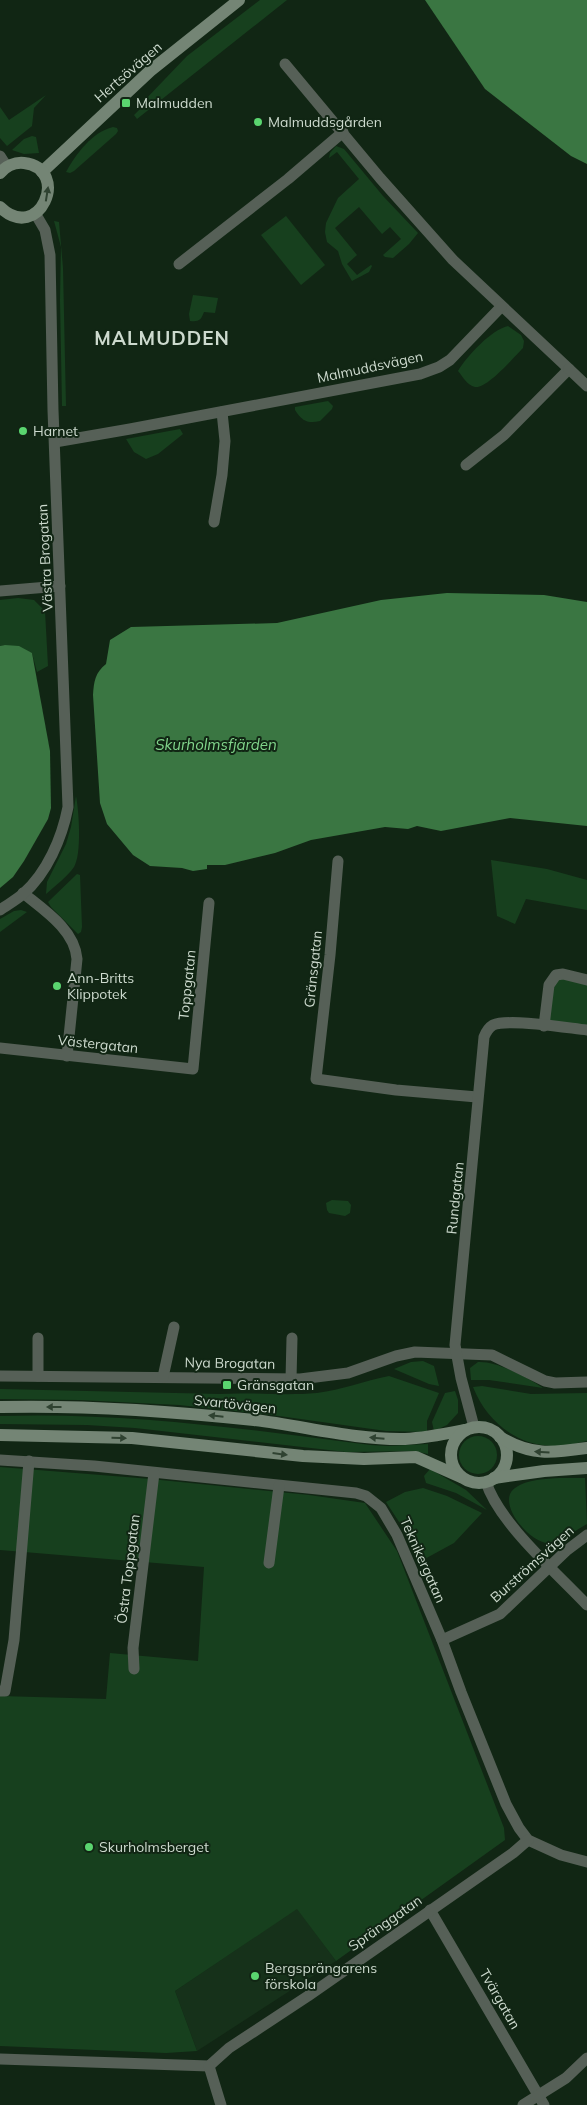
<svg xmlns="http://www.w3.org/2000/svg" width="587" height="2105" viewBox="0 0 587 2105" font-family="Mulish,sans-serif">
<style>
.built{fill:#16311a}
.green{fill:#17401e}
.water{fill:#3a7642}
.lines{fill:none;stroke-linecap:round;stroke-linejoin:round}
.street{stroke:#566057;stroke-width:11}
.secondary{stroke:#748575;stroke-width:12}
.oneway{fill:#2f4231}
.poi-dot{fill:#5ad56f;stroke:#112614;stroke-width:2}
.labels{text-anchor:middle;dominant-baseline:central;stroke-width:4;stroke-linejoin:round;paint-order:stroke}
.street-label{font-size:14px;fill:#cddace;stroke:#112614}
.poi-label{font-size:14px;fill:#cddace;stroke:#112614;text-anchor:start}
.water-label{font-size:15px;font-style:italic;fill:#81d58b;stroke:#112614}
.district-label{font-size:19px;font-weight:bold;letter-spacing:1px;fill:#cddace;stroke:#112614}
</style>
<rect width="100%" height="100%" fill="#112614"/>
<path class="built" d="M297,1908L336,1961L197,2051L175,1991Z"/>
<g class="green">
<path d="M260,0H287L137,119L134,115L143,106L142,103L187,56Z"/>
<path d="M46,95L34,108L32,126L7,146L0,138V107L9,120Z"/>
<path d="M113,127L117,128L118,131L116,134L74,171L70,173L66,172C76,154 92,132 113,127Z"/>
<path d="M32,136L36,137L39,153L24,154L12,150L24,139Z"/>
<path d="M336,146L344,149L383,196L418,233L409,244L393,258L385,257L383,255L401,239L390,227L382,234L359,207L335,228L357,255L347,264L357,275L371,265L372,266L369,272L352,281L342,264L338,251L327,242L325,232L326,223L338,198L359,179L337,152L329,158L330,153Z"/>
<path d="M286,216L325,265L301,285L261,235Z"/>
<path d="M54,221L59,222L63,268L66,406H62L60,300L61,247Z"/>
<path d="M193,295L218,298L215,313L204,312C201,320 199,322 190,321L189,314Z"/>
<path d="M508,326L521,335L524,341L523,348C514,357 487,389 475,387C467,385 463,377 458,371C467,356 491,330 508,326Z"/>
<path d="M328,401L333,406L332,409L320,421C308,424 302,421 295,410V407Z"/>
<path d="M180,429L183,434L158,454L146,459L134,452L126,439Z"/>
<path d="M18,598L34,600L45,611L48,666L37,672L32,653L5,645L0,646V600Z"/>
<path d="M76,796C79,811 82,854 74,867C67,877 55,886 46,894L47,882L66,844L71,827Z"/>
<path d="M491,860L547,869L587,880V910L526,899L515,924L497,916Z"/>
<path d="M77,874L80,875L82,927L81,932L78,934L51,907L48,902Z"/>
<path d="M21,910L27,912L0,932V919L14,911Z"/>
<path d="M557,976L587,981V1030L544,1026Z"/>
<path d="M332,1200L348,1201L351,1205L350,1213L345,1216L329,1213L327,1210L326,1203Z"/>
<path d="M423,1361L434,1366L439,1386L429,1384L394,1369L411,1362Z"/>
<path d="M478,1362C497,1361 527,1377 543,1388L489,1380H471L470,1368Z"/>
<path d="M389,1376L439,1393L427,1421V1432L386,1431L272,1415L179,1405L79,1400L0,1399V1389L219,1394C252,1392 284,1396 317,1393C342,1390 364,1381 389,1376Z"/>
<path d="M482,1386L531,1394L587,1393V1441C576,1443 564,1447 552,1446C515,1445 486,1420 473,1387Z"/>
<path d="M455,1391L458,1400V1413L447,1425L434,1431L432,1422L445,1393Z"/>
<path d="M0,1416C125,1412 247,1429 370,1445L388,1446L428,1444V1454L414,1451L346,1452L135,1428L87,1425L0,1424Z"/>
<circle cx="478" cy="1455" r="19"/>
<path d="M0,1467L151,1479L309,1495L365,1503L397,1551L504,1828L505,1840L336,1961L297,1909L175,1991L197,2051L166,2053L0,2046V1696L106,1699L110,1653L198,1661L204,1567L0,1550Z"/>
<path d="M430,1469L466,1490L487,1510L456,1493L426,1483L424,1476Z"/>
<path d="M560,1478H585L587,1524C576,1530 561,1542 549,1543C530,1544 495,1502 515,1488C527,1479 546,1479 560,1478Z"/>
<path d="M423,1488L447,1496L482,1513L454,1543L421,1561L405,1531L386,1502L405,1492Z"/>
</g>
<g class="water">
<path d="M425,0H587V164L571,156L485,89Z"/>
<path d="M447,593L544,595L587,602V826L510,818L441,831L417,826L408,829L385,827L311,840L275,853L225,865H207V869L193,871L182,868L150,866L133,855L107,824L100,803L93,695C94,681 95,673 106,664L110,640L131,627L277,623L381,600Z"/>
<path d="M5,645L19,646L32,653L50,751L51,808L48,819L24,861L13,877L0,888V646Z"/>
</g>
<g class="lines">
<g class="street">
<path d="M285,64L380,178L453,260L569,369L504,435L466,465"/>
<path d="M0,156L7,167"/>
<path d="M179,264L288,179L343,132"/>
<path d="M569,369L587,386"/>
<path d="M55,442L130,429L420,374L439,367L450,360L501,307"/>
<path d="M214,522L222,475L225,441L222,412"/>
<path d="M0,591L60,586"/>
<path d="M338,861L330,955L316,1079L396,1090L477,1097"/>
<path d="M23,893C44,910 75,930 77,959L67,1056"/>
<path d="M0,910C7,905 16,900 23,894C47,873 62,838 68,807L53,410L50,255L45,230L35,213"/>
<path d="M544,1026L549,985L556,975L563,974L587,980"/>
<path d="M0,1048L193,1069L209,903"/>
<path d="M38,1338V1376"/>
<path d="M0,1376L300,1379L348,1373L396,1356L415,1352L492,1355L545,1381L555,1383L587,1382"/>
<path d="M163,1377L174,1327"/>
<path d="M291,1379L292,1338"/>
<path d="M474,1427L461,1378L455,1345L484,1037C486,1032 488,1028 493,1025C509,1018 568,1028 587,1030"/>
<path d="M0,1460L94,1466L356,1493L366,1496L381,1508L397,1535L442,1640L461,1692L506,1804L519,1828L528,1840L561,1855L587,1862"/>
<path d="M486,1482C499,1523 556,1572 587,1605"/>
<path d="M269,1563L279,1486"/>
<path d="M442,1640L500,1614L566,1551L587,1535"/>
<path d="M134,1669L133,1648L154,1473"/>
<path d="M0,1691H5L14,1640L29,1461"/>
<path d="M430,1910L544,2105"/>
<path d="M0,2059L209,2066L229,2048L308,1996L513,1853L528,1840"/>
<path d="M209,2066L221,2105"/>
<path d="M523,2105L566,2078L587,2058"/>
</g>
<g class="secondary">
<path d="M42,172L150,71L239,0"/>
<path d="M0,173C6,166 15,162 24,163C72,169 39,245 0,207"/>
<path d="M0,1407C85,1405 170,1411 254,1420C304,1426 355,1440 405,1439C426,1438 445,1434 465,1430"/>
<circle cx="479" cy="1455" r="28"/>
<path d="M0,1435L132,1438L303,1456L364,1459L416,1457L461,1477"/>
<path d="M500,1437C531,1456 552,1453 587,1448"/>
<path d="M494,1478L544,1471L587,1468"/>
</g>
</g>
<defs><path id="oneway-solid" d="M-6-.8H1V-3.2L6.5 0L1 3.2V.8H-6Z" transform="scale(1.25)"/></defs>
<g class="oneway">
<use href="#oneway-solid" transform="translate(47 194) rotate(-81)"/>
<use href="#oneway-solid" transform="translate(54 1407) rotate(-180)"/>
<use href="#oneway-solid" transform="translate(216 1416) rotate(-174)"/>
<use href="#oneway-solid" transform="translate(119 1438) rotate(2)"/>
<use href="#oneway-solid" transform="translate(377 1438) rotate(-175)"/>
<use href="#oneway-solid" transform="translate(542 1452) rotate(-177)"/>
<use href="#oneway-solid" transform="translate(280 1454) rotate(7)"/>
</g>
<g class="poi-dot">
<rect x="121" y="98" width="10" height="10" rx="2.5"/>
<circle cx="258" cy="122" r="5"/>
<circle cx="23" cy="431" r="5"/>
<circle cx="57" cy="986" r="5"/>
<rect x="222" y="1380" width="10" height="10" rx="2.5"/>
<circle cx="89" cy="1847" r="5"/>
<circle cx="255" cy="1976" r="5"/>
</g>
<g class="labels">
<g class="street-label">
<text transform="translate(128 72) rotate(-41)">Hertsövägen</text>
<text transform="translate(370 367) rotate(-12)">Malmuddsvägen</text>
<text transform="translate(45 558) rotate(-93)">Västra Brogatan</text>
<text transform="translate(313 969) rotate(-84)">Gränsgatan</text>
<text transform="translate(187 985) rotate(-84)">Toppgatan</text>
<text transform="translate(98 1044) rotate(6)">Västergatan</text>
<text transform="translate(455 1198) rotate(-84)">Rundgatan</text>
<text transform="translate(230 1363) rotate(1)">Nya Brogatan</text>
<text transform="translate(235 1404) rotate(6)">Svartövägen</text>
<text transform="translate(423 1560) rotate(66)">Teknikergatan</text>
<text transform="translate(532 1564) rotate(-42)">Burströmsvägen</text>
<text transform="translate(128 1569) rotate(-83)">Östra Toppgatan</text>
<text transform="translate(385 1923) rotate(-35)">Spränggatan</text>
<text transform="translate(500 1999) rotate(60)">Tvärgatan</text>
</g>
<g class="poi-label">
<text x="136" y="103">Malmudden</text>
<text x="268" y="122">Malmuddsgården</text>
<text x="33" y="431">Harnet</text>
<text x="67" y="978">Ann-Britts<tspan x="67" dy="16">Klippotek</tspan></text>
<text x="237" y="1385">Gränsgatan</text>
<text x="99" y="1847">Skurholmsberget</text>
<text x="265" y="1968">Bergsprängarens<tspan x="265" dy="16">förskola</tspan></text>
</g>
<g class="water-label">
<text x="216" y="744">Skurholmsfjärden</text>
</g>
<g class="district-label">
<text x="162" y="338">MALMUDDEN</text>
</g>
</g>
</svg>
